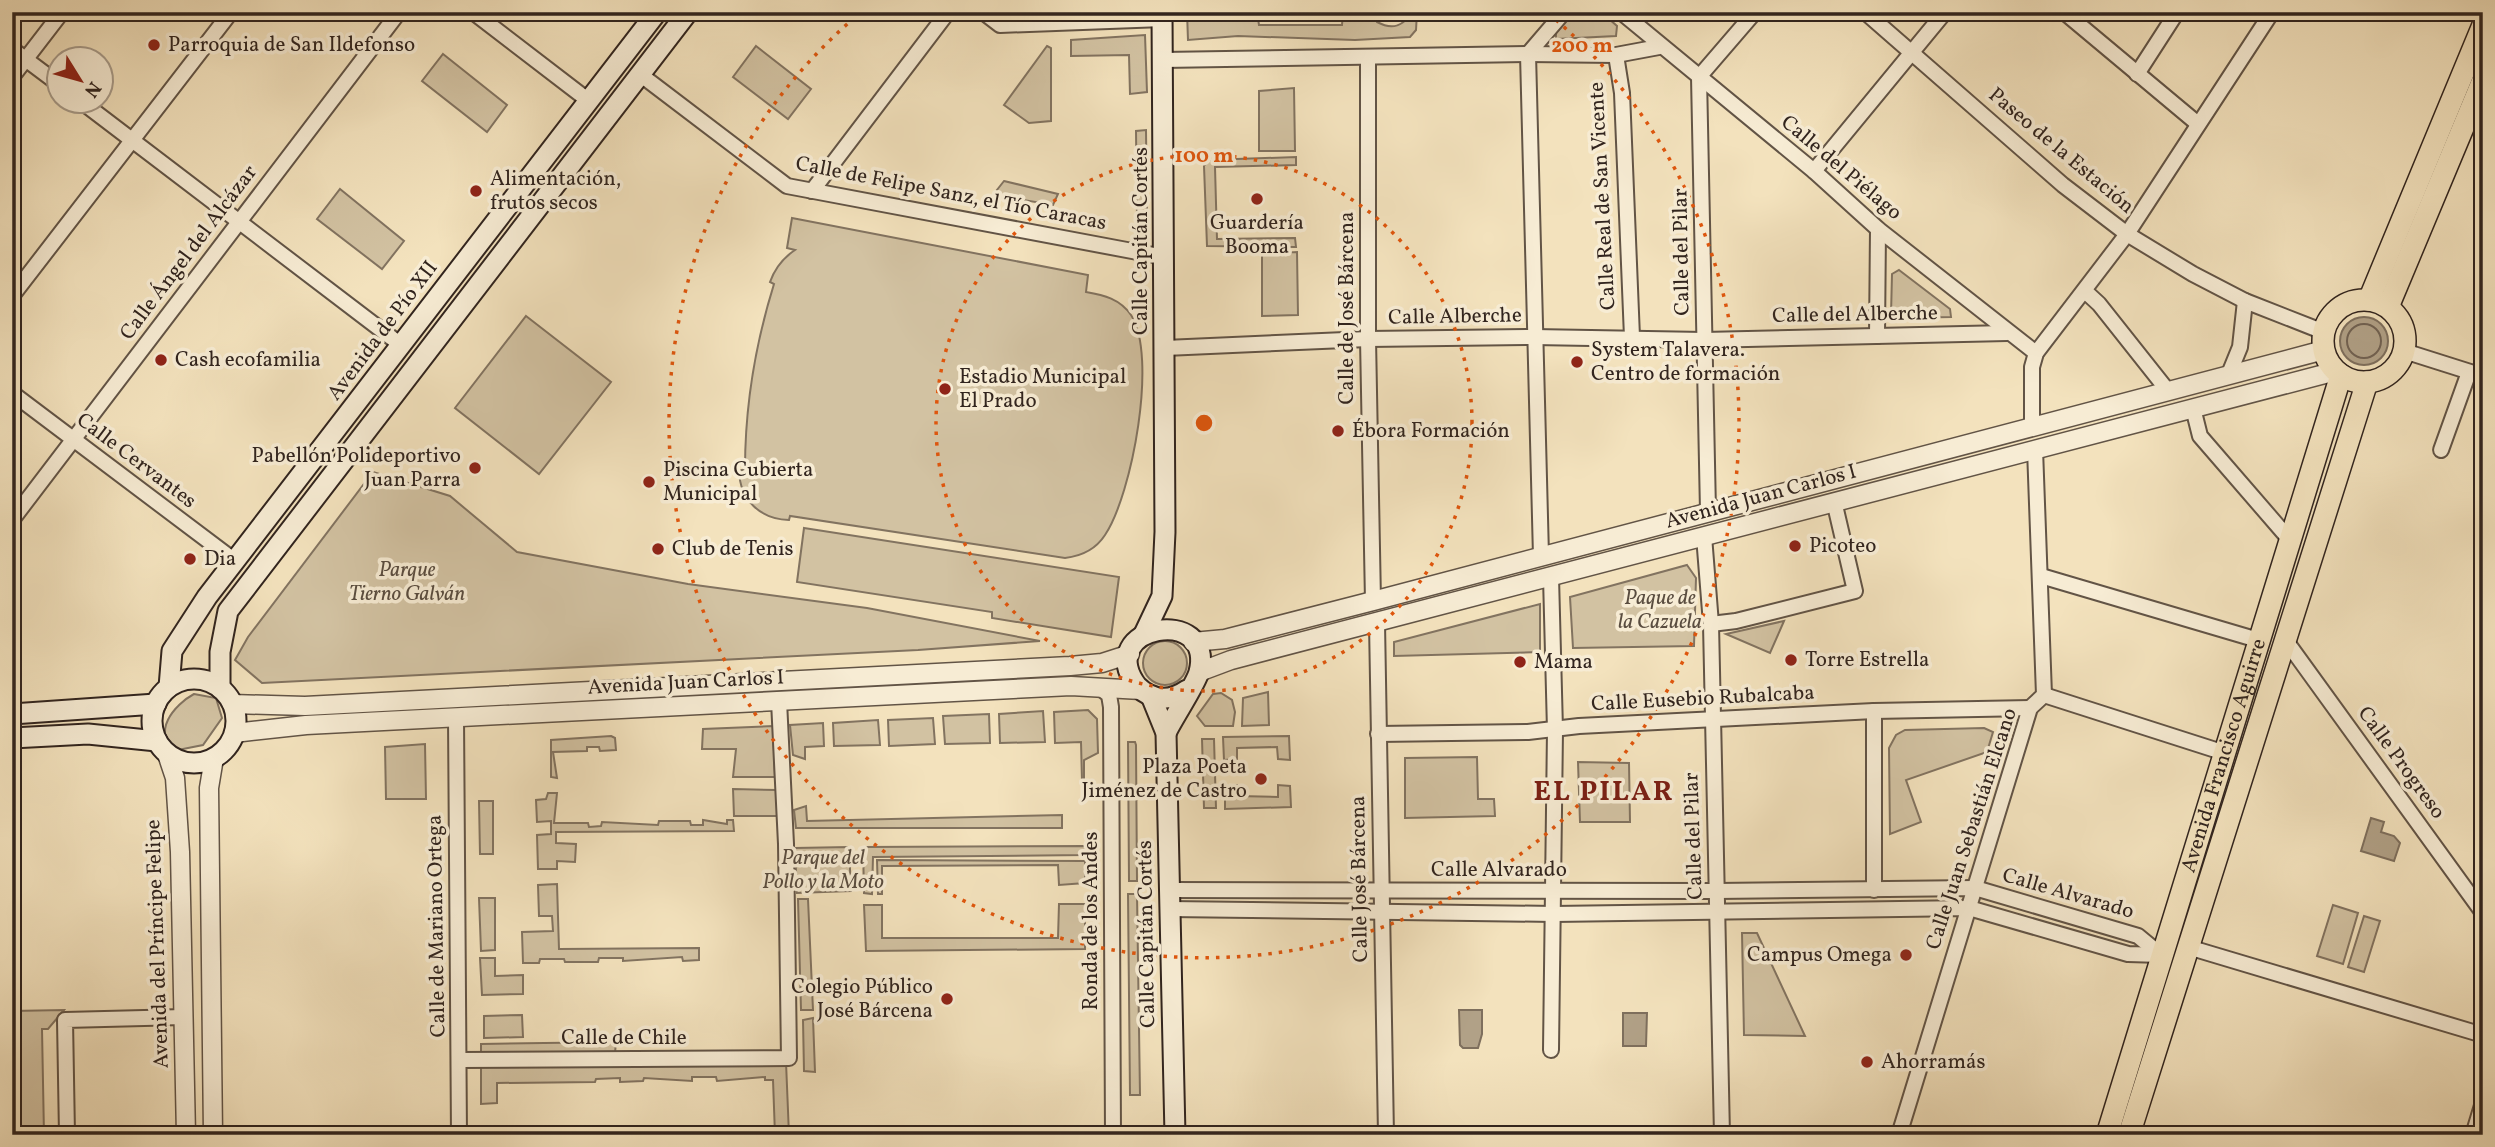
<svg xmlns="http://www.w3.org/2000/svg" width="2495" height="1147" viewBox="0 0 2495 1147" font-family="Vollkorn,serif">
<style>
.green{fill:#d2c2a2;stroke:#827360;stroke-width:2}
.water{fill:#b1a187;stroke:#7e6f5d;stroke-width:2}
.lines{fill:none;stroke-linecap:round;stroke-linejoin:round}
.shore{stroke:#716252;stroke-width:2}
.minor-casing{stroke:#625446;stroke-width:18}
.tertiary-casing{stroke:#625446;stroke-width:21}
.secondary-casing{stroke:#31241e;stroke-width:23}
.primary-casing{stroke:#31241e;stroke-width:24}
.minor{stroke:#f7ecd4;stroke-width:14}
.tertiary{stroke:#f7ecd4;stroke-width:18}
.secondary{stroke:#f7ecd4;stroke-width:19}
.primary{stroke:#f3e2bd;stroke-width:21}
.ring{fill:none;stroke:#df560d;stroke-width:3.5;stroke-dasharray:3.5 7}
.poi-dot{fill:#8f2418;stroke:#f7ecd4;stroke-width:2.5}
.labels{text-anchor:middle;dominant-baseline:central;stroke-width:7;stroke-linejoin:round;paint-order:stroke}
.poi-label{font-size:21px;fill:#31241e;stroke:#f7ecd4;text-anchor:start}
.street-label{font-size:21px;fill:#31241e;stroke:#f7ecd4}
.park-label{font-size:21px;font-style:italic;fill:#594c3f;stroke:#f7ecd4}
.district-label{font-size:28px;font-weight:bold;letter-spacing:2px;fill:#7a1f14;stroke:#f7ecd4}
.centre{fill:#df560d;stroke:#f7ecd4;stroke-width:3.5}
.ring-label{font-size:21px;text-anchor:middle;font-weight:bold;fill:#df560d;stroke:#f7ecd4;stroke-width:7;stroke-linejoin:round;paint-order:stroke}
</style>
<rect width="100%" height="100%" fill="#f3e2bd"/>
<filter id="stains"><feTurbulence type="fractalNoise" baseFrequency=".00286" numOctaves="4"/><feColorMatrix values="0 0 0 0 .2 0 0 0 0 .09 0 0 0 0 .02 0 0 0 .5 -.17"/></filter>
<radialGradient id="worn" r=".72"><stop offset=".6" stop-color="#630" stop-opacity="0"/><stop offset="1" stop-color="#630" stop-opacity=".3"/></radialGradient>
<g class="green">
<path d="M1187,12H1216L1225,20L1236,12H1257L1259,25H1342L1343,12H1377V22C1392,30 1403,27 1412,12H1417L1416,30L1410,37L1355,40L1238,36L1188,40Z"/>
<path d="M1573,12H1601L1617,26L1616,36L1556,39V33Z"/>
<path d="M1145,35L1147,92L1130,94L1129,55L1071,56V40Z"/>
<path d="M756,46L811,89L788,119L733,77Z"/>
<path d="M1047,46L1051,48V121L1029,123L1004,105Z"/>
<path d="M443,54L507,105L487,132L422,81Z"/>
<path d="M1294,88L1295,151H1259V91Z"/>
<path d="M1146,130L1147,218H1137L1136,131Z"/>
<path d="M1296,157V165L1215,167L1217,239L1295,238L1296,247L1207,246L1204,166L1208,160Z"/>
<path d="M1004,181L1058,194L1053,205L993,195Z"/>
<path d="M340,189L404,241L382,269L317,219Z"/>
<path d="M792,218L1088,275L1086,292C1104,295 1120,299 1131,315C1158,356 1132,495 1105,535C1096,549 1082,556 1065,558L790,516L789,520C760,519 740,500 739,471L745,469C745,405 755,345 774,284L770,282C775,268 783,258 795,250L787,248Z"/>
<path d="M1297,252L1298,315L1262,316V254Z"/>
<path d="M1899,270L1950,309L1951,317L1899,318L1891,315L1892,274Z"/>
<path d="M526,316L611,382L539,474L455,408Z"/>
<path d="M373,472L450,496L517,552L688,584L867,608L1040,641L918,650L262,683L235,660L248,637Z"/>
<path d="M804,528L1119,577L1111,637L992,618V612L797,582Z"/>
<path d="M1687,565L1696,578L1694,646L1573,648L1570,597Z"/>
<path d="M1540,604V652L1394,656V642Z"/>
<path d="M1784,621L1770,653L1726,634Z"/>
<circle cx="1165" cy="663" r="22"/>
<path d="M1268,692L1269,725L1242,726L1243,698Z"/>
<path d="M194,694L216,698L222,718L203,745L178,750C149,734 175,704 194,694Z"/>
<path d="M1213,694L1221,693L1232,700L1235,712L1233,726H1205L1197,716Z"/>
<path d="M1088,710L1097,719L1098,753L1084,760V780L1082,781L1081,742L1055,743L1054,712Z"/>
<path d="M1043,711L1045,742L1000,743L999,714Z"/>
<path d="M989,714L990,743L945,744L943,716Z"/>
<path d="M933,718L935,744L889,746L888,720Z"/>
<path d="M878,720L880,745L834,746L833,723Z"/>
<path d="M823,723L824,746L805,747V759L793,755L790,725Z"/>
<path d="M773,726L775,777H733L736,749H702L703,729Z"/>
<path d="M1984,728L1993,732L1987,752L1906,780L1921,822L1890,834L1889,748L1896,735L1905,730Z"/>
<path d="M611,736L615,738L616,750L600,751L599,747H587V751L553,752L557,778L551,777V740Z"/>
<path d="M1289,736L1290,760L1278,759L1277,747L1237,748V759L1224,760L1223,737Z"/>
<path d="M1202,739H1214L1216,808H1204Z"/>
<path d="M1128,742H1135L1136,745L1137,881H1129Z"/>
<path d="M425,744L426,799H386L385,747Z"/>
<path d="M1477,757L1478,799H1494L1495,816L1405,818V758Z"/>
<path d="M1578,762L1629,763L1630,822H1580Z"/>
<path d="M1225,785H1237L1238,796L1278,797V785L1290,786L1291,807L1225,809Z"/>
<path d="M733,789L777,790L778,816H734Z"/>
<path d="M548,793H557L554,823H588L589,827L601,826L602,822L658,825L659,821H690L691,825H703V820L727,824V820H733L734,831L556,832V843L576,844L575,862L557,861V869H538L537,835L551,834V821L537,822L536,800L546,799Z"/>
<path d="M479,801H493V854H480Z"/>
<path d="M806,806L807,821L1062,815V828H796L794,810Z"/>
<path d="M1085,846L1086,855L873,857L872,894L864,893L863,847Z"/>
<path d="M849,847L851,891L797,893L795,848Z"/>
<path d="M877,860L1085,861V883L1059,885L1058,865L882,866V894H878Z"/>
<path d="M557,884L559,949L699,948V960L683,961L682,957L623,961V958H599L598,962H565L564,959H540L539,963H523L522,932L553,931L552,916H539L538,885Z"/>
<path d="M1128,894H1137L1140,1095H1130Z"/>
<path d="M479,898H495V950L481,951Z"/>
<path d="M798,899H808L813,1010H801Z"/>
<path d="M1059,904H1085V949L866,951L864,905H882V938H1058Z"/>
<path d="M2333,905L2358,913L2343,964L2317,956Z"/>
<path d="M2364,916L2380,921L2364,972L2348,967Z"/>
<path d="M1742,933H1757L1805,1036L1744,1035Z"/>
<path d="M480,958H495V976L523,975V994L482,995Z"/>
<path d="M64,1010L48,1029H42L44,1135H12V1011Z"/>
<path d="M522,1015L523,1037L484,1038V1016Z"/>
<path d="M813,1018L815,1072L804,1071L803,1020Z"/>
<path d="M616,1042L615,1053L481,1056V1044Z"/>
<path d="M786,1062L789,1135H775L773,1080H765V1077L717,1081L716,1077H692V1081L644,1078L643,1081L620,1082V1078L596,1079L595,1082L497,1083V1103L481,1104V1065Z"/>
</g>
<g class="water">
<circle cx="2364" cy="341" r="24"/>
<path d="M2371,818L2384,822L2381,832L2394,836L2400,843L2394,861L2361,851Z"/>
<path d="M1459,1010H1482V1034L1478,1048H1463L1460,1045Z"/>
<path d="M1623,1013H1647L1646,1046H1623Z"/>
</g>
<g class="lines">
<circle class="shore" cx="2364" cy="341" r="17"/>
<defs>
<g id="minor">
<path d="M473,12L589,101"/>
<path d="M983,12L1000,25L1163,19"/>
<path d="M1621,12L1814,171L1878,229L2036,353"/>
<path d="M1865,12L2063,185L2127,234L2193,274L2245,301L2324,332"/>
<path d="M2064,12L2198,124"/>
<path d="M12,49L60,85"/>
<path d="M1616,55L1622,93L1632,337"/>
<path d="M1368,58V339L1373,601"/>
<path d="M1163,60L1528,54L1616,55L1659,47"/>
<path d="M2137,74L2177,12"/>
<path d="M641,75L787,186L1164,257"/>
<path d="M12,77L62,12"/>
<path d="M82,102L401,345"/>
<path d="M1814,171L1945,12"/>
<path d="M812,191L948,12"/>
<path d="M2086,292L2099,304L2168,391"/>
<path d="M12,296L231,12"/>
<path d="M1877,336L1878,229"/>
<path d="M1165,348L1368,339L1534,337L1704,340L2007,333"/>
<path d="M2404,351L2483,376"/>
<path d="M2229,374L2240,347L2245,301"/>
<path d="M12,393L235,561"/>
<path d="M2193,408L2200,436L2290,540"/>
<path d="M2032,426V367L2036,353L2127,234L2272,12"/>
<path d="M2441,450L2469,372"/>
<path d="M1708,511L1699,77L1755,12"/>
<path d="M12,520L399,12"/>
<path d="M1704,536L1711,624L1722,1135"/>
<path d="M1541,556L1528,54L1564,12"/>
<path d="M2041,576L2258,640"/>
<path d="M1551,577L1555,730L1551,1050"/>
<path d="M1377,623L1386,1135"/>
<path d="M1711,624L1736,621L1855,591L1834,501"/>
<path d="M2284,638L2483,913"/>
<path d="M1099,687L1109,695L1111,707L1113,1135"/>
<path d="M2044,695L2225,753"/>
<path d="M1874,711V890"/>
<path d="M456,717L459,1135"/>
<path d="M1378,734L1528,732L1579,726L1874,711L2030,708"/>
<path d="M1169,890L1717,891L1975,888L2138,936L2161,955"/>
<path d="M1169,909L1554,914L1969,908L2128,954L2161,955"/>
<path d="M2188,947L2483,1035"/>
<path d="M460,1060L789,1058L786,844L779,701"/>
<path d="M67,1135L65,1020L184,1017"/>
<path d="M1899,1135L2030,708L2044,695L2035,449"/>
<path d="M2473,1135L2483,1102"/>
</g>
<g id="tertiary">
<path d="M1193,642L1225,639L1373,601L2324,350"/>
<path d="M1199,672L1231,660L2336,371"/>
<path d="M232,704L305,706L1070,666L1102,663L1130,654"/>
<path d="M234,733L306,725L1071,686L1141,690"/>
<path d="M167,754L175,778L180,852L186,1135"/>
<path d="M213,1135L209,788L214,758"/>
</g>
<g id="secondary">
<path d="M1144,634L1162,596L1165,532L1162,12"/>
<circle cx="194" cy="721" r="42"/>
<path d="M169,687L172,651L207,597L657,12"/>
<path d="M220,688V652L228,611L688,12"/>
<path d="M1151,696L1166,733L1175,1135"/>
<path d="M12,714L156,704"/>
<path d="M1166,733C1173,718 1196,684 1199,672C1216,604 1092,625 1137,686C1152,701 1170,702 1187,690"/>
<path d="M12,738L88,734L157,741"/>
</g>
<g id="primary">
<circle cx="2364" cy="341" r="41"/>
<path d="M2369,300L2483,25"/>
<path d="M2388,307L2483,80"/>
<path id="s1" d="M2107,1135L2341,375"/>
<path d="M2129,1135L2367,382"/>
</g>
</defs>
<use href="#minor" class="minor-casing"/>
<use href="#tertiary" class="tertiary-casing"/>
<use href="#secondary" class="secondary-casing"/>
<use href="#primary" class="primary-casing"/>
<use href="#minor" class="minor"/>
<use href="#tertiary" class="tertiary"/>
<use href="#secondary" class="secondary"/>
<use href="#primary" class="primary"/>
</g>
<g class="ring">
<circle cx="1204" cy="423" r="268"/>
<path d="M1548 13A535 535 0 1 1 860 13"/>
</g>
<g class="poi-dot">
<circle cx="154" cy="45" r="7"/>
<circle cx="476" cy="191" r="7"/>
<circle cx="1257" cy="199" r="7"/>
<circle cx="161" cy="360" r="7"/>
<circle cx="1577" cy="362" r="7"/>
<circle cx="945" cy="389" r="7"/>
<circle cx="1338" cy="431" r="7"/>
<circle cx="475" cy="468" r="7"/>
<circle cx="649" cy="482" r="7"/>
<circle cx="1795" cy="546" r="7"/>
<circle cx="658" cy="549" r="7"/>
<circle cx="190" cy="559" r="7"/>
<circle cx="1791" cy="660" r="7"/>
<circle cx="1520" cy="662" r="7"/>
<circle cx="1261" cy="779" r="7"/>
<circle cx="1906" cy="955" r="7"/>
<circle cx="947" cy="999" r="7"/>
<circle cx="1867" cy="1062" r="7"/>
</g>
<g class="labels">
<g class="poi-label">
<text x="168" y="45">Parroquia de San Ildefonso</text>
<text x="490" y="179">Alimentación,<tspan x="490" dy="24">frutos secos</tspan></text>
<text x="1257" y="223" text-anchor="middle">Guardería<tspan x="1257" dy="24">Booma</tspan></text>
<text x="1591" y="350">System Talavera.<tspan x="1591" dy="24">Centro de formación</tspan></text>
<text x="175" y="360">Cash ecofamilia</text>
<text x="959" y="377">Estadio Municipal<tspan x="959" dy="24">El Prado</tspan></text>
<text x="1352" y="431">Ébora Formación</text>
<text x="461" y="456" text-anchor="end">Pabellón Polideportivo<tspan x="461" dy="24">Juan Parra</tspan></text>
<text x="663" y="470">Piscina Cubierta<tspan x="663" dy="24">Municipal</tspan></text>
<text x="1809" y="546">Picoteo</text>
<text x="672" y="549">Club de Tenis</text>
<text x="204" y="559">Dia</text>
<text x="1805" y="660">Torre Estrella</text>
<text x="1534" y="662">Mama</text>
<text x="1247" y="767" text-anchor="end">Plaza Poeta<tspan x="1247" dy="24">Jiménez de Castro</tspan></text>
<text x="1892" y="955" text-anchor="end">Campus Omega</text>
<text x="933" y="987" text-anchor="end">Colegio Público<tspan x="933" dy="24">José Bárcena</tspan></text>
<text x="1881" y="1062">Ahorramás</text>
</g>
<g class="street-label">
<text transform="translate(2061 151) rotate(40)">Paseo de la Estación</text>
<text transform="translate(1841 168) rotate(40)">Calle del Piélago</text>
<text transform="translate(951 194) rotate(11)">Calle de Felipe Sanz, el Tío Caracas</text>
<text transform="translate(1603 196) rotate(-93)">Calle Real de San Vicente</text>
<text transform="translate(1141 241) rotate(-90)">Calle Capitán Cortés</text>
<text transform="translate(1682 252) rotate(-91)">Calle del Pilar</text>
<text transform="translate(189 253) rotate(-53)">Calle Ángel del Alcázar</text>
<text transform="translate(1347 308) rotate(-90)">Calle de José Bárcena</text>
<text transform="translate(1855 315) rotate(-1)">Calle del Alberche</text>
<text transform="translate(1455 317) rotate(-1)">Calle Alberche</text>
<text transform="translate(383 331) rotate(-53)">Avenida de Pío XII</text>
<text transform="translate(136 461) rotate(37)">Calle Cervantes</text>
<text transform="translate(1761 497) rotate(-15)">Avenida Juan Carlos I</text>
<text transform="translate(686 683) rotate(-3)">Avenida Juan Carlos I</text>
<text transform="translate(1703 699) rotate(-3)">Calle Eusebio Rubalcaba</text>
<text stroke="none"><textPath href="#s1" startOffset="397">Avenida Francisco Aguirre</textPath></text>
<text transform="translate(2401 763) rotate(54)">Calle Progreso</text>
<text transform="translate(1972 829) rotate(-72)">Calle Juan Sebastián Elcano</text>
<text transform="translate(1694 836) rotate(-92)">Calle del Pilar</text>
<text x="1499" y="870">Calle Alvarado</text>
<text transform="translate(1360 879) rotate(-91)">Calle José Bárcena</text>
<text transform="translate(2068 894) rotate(16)">Calle Alvarado</text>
<text transform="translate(1091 921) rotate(-90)">Ronda de los Andes</text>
<text transform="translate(437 926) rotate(-91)">Calle de Mariano Ortega</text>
<text transform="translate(1147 934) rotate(-91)">Calle Capitán Cortés</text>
<text transform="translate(158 944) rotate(-92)">Avenida del Príncipe Felipe</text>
<text x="624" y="1038">Calle de Chile</text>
</g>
<g class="park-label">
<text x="407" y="570">Parque<tspan x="407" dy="24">Tierno Galván</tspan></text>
<text x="1660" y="598">Paque de<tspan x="1660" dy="24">la Cazuela</tspan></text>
<text x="823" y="858">Parque del<tspan x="823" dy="24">Pollo y la Moto</tspan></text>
</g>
<g class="district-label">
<text x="1604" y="792">EL PILAR</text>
</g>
</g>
<circle cx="1204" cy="423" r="10" class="centre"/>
<g class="ring-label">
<text x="1582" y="52">200 m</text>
<text x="1204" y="162">100 m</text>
</g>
<rect width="2495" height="1147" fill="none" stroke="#f3e2bd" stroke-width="42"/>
<rect x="14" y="14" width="2467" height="1119" fill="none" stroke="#31241e" stroke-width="3.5"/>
<rect x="21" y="21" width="2453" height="1105" fill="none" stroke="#31241e" stroke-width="2"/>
<g transform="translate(80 80) rotate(127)"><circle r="33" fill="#f7ecd4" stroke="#a89c8b" stroke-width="2"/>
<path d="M0-5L12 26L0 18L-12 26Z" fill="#8f2418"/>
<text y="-10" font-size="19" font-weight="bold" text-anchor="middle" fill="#31241e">N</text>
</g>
<rect width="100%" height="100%" filter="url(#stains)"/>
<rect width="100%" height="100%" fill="url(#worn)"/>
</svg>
